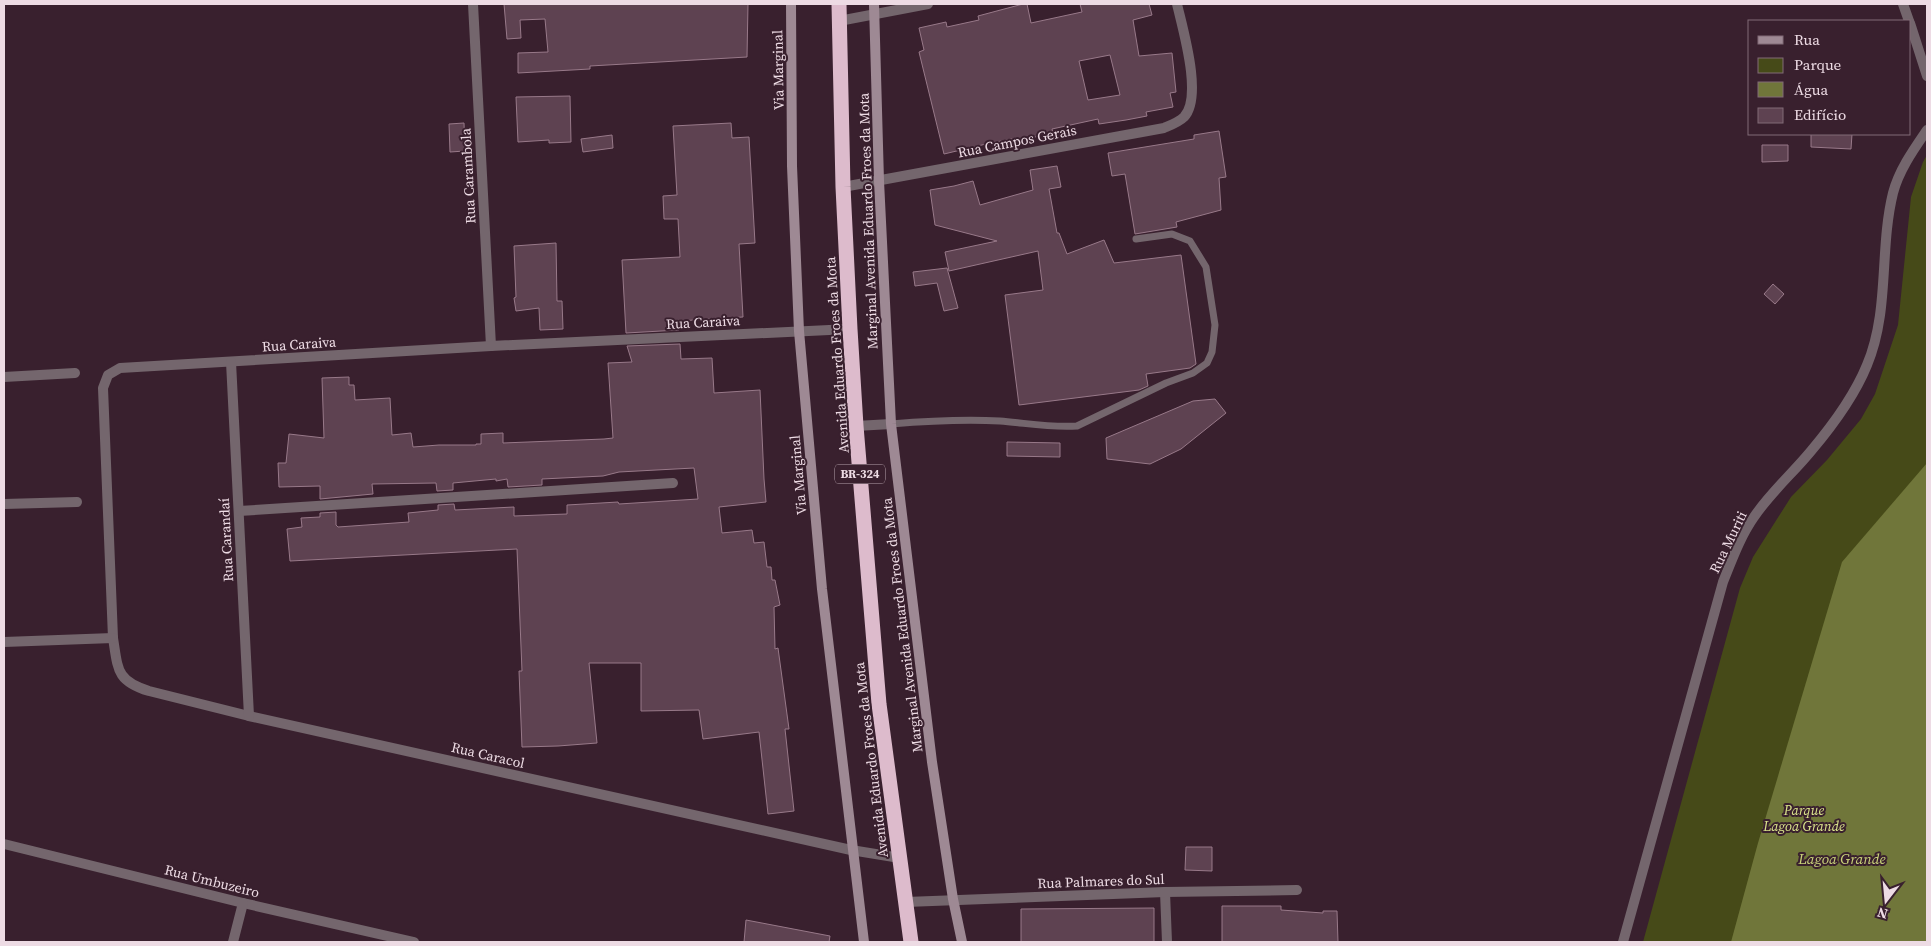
<svg xmlns="http://www.w3.org/2000/svg" width="1931" height="946" viewBox="0 0 1931 946" font-family="'Source Serif 4',serif">
<style>
.green{fill:#464a18}
.water{fill:#70763a}
.building{fill:#5e4251;stroke:#987989;fill-rule:evenodd}
.lines{fill:none;stroke-linecap:round;stroke-linejoin:round}
.lane{stroke:#74666d;stroke-width:7}
.street{stroke:#74666d;stroke-width:10}
.secondary{stroke:#9e8994;stroke-width:10}
.highway{stroke:#dbc;stroke-width:15}
.labels{text-anchor:middle;dominant-baseline:central;stroke-width:4;stroke-linejoin:round;paint-order:stroke}
.shield{fill:#39202e;stroke:#b7a3ad;stroke-width:1}
.shield-label{font-size:12px;font-weight:bold;fill:#eddbe4}
.street-label{font-size:14px;fill:#eddbe4;stroke:#39202e}
.park-label{font-size:14px;font-style:italic;fill:#dae48b;stroke:#39202e}
.water-label{font-size:15px;font-style:italic;fill:#c9d27a;stroke:#39202e}
</style>
<rect width="100%" height="100%" fill="#39202e"/>
<path class="green" d="M1927,155V942H1643L1740,588L1753,557L1791,497L1827,460L1861,419L1875,394L1898,325L1911,197L1923,162Z"/>
<path class="water" d="M1927,463V942H1731L1758,843L1842,562Z"/>
<g class="building">
<path d="M504,4H748L747,57L590,66V69L518,73V53L548,52L545,19L520,20L521,38L507,39Z"/>
<path d="M1023,4H1027L1031,23L1082,12L1080,4H1149L1152,15L1133,20L1139,56L1172,53L1176,92L1170,93L1173,107L1146,112L1147,116L1126,120L1099,124L1098,119L1052,129L1053,133L1012,142V139L986,144L944,154L919,52L924,50L919,28L946,22L947,27L979,20L978,16ZM1110,55L1120,95L1088,100L1079,61Z"/>
<path d="M570,96L571,142L549,143V140L518,142L516,97Z"/>
<path d="M464,123L465,151L450,152L449,124Z"/>
<path d="M731,123L732,138L749,137L755,243L739,244L743,317L678,321L679,330L626,333L622,260L680,257L678,219H664L663,196L677,195L673,126Z"/>
<path d="M1219,131L1226,177L1219,178L1221,210L1176,222L1177,227L1135,234L1125,174L1112,176L1108,153L1194,139V135Z"/>
<path d="M1811,134H1852L1851,149L1811,147Z"/>
<path d="M612,135L613,148L583,152L581,139Z"/>
<path d="M1762,145H1788V161L1762,162Z"/>
<path d="M1057,166L1061,187L1049,189L1057,233H1059L1067,254L1104,240L1114,263L1181,255L1196,364L1190,368L1146,374L1148,386L1139,390L1019,405L1005,295L1043,290L1038,251L949,271L945,252L997,241L935,225L930,190L954,186L973,181L980,205L1033,190L1030,170Z"/>
<path d="M556,243L557,301H562L563,329L540,330L539,308L516,311L514,298L516,297L514,246Z"/>
<path d="M947,268L958,308L944,311L937,283L915,286L913,272Z"/>
<path d="M1773,284L1784,294L1775,304L1764,294Z"/>
<path d="M680,344L681,359L712,358L714,393L760,390L764,479L766,502L719,507L722,533L752,530L754,543L764,542L767,567H771L772,580H775L780,605L774,607L775,649L778,648L789,729H785L794,811L768,814L759,732L703,739L699,710L641,711V663H589L597,743L558,746L522,747L519,671H522L517,549L290,561L287,529L302,527L301,518L320,517V513L336,512V525L338,527L409,522L408,513L438,510V505L454,504L455,510L514,507V516L567,514V505L618,502L619,504L698,499L694,468L619,472L603,476L542,479V485L508,487L507,479L496,481V479L453,483V490L437,491L436,483L372,484L373,494L320,499V486L279,487L278,463H286L289,434L324,438L322,378L349,377V385H354L355,400L390,398L392,435L411,433L413,447L439,445H476V444H481V434L503,433V443L604,439L613,438L608,363L632,362L627,346Z"/>
<path d="M1215,399L1226,413L1181,449L1150,464L1107,459L1106,438L1193,401Z"/>
<path d="M1007,442L1060,443V457L1007,456Z"/>
<path d="M1186,847H1212V871L1185,870Z"/>
<path d="M1222,906H1281V910L1323,913V911H1337L1338,942H1222Z"/>
<path d="M1154,908V942H1021V909Z"/>
<path d="M746,920L830,936L829,942H744Z"/>
</g>
<g class="lines">
<path class="lane" d="M891,424C927,421 963,419 1000,421C1026,423 1051,428 1077,426L1166,383L1193,373L1207,363L1212,352L1215,325L1206,267L1190,241L1172,234L1136,239"/>
<g class="street">
<path d="M473,4L491,346"/>
<path d="M1903,4L1909,21"/>
<path d="M839,21L928,4"/>
<path d="M1910,23L1927,76"/>
<path d="M843,187L1164,128C1171,125 1179,122 1184,117C1203,97 1183,30 1177,4"/>
<path d="M850,329L491,346L120,368L108,375L103,388L113,638C118,669 116,681 149,691L249,716L851,850L900,858"/>
<path d="M231,362L249,716"/>
<path d="M4,377L75,373"/>
<path d="M856,426L891,424"/>
<path d="M4,504L77,502"/>
<path d="M239,511L673,483"/>
<path d="M4,642L113,638"/>
<path d="M4,844L243,903L414,942"/>
<path d="M1165,892L1167,942"/>
<path d="M906,902L1165,892L1297,890"/>
<path d="M233,942L243,903"/>
<path d="M1623,942L1723,582C1732,560 1740,537 1754,517C1770,493 1793,473 1811,451C1833,425 1854,397 1867,365C1890,310 1879,250 1893,193C1899,170 1914,149 1927,130"/>
</g>
<g class="secondary">
<path d="M791,4L792,166L799,331L822,589L864,942"/>
<path d="M874,4L879,181L891,424L932,762L953,899L962,942"/>
</g>
<path class="highway" d="M839,4L843,187L850,329L856,426L879,704L911,942"/>
</g>
<g class="labels">
<rect class="shield" x="835" y="464.5" width="50" height="19" rx="4"/>
<g class="shield-label">
<text x="860" y="474">BR-324</text>
</g>
<g class="street-label">
<text transform="translate(778 70) rotate(-91)">Via Marginal</text>
<text transform="translate(1017 141) rotate(-11)">Rua Campos Gerais</text>
<text transform="translate(468 176) rotate(-93)">Rua Carambola</text>
<text transform="translate(868 221) rotate(-92)">Marginal Avenida Eduardo Froes da Mota</text>
<text transform="translate(703 322) rotate(-3)">Rua Caraiva</text>
<text transform="translate(299 344) rotate(-4)">Rua Caraiva</text>
<text transform="translate(837 355) rotate(-94)">Avenida Eduardo Froes da Mota</text>
<text transform="translate(798 475) rotate(-95)">Via Marginal</text>
<text transform="translate(226 540) rotate(-93)">Rua Carandaí</text>
<text transform="translate(1728 542) rotate(-64)">Rua Muriti</text>
<text transform="translate(902 625) rotate(-97)">Marginal Avenida Eduardo Froes da Mota</text>
<text transform="translate(488 755) rotate(13)">Rua Caracol</text>
<text transform="translate(871 760) rotate(-97)">Avenida Eduardo Froes da Mota</text>
<text transform="translate(212 881) rotate(14)">Rua Umbuzeiro</text>
<text transform="translate(1101 881) rotate(-2)">Rua Palmares do Sul</text>
</g>
<g class="park-label">
<text x="1804" y="810">Parque<tspan x="1804" dy="16">Lagoa Grande</tspan></text>
</g>
<g class="water-label">
<text x="1842" y="858">Lagoa Grande</text>
</g>
</g>
<rect width="1931" height="946" fill="none" stroke="#eddbe4" stroke-width="10"/>
<rect x="1748" y="20" width="162" height="115" fill="#39202e" stroke="#816b77"/>
<rect x="1758" y="36" width="25" height="8" fill="#9e8994" stroke="#816b77"/>
<text x="1794" y="45" font-size="15" fill="#eddbe4">Rua</text>
<rect x="1758" y="58" width="25" height="15" fill="#464a18" stroke="#816b77"/>
<text x="1794" y="70" font-size="15" fill="#eddbe4">Parque</text>
<rect x="1758" y="82" width="25" height="15" fill="#70763a" stroke="#816b77"/>
<text x="1794" y="95" font-size="15" fill="#eddbe4">Água</text>
<rect x="1758" y="108" width="25" height="15" fill="#5e4251" stroke="#816b77"/>
<text x="1794" y="120" font-size="15" fill="#eddbe4">Edifício</text>
<g transform="translate(1886 901) rotate(196)" stroke="#39202e" stroke-width="4" paint-order="stroke">
<path d="M0-4L9 19L0 12L-9 19Z" fill="#eddbe4"/>
<text y="-8" font-size="14" font-weight="bold" text-anchor="middle" fill="#eddbe4">N</text>
</g>
</svg>
